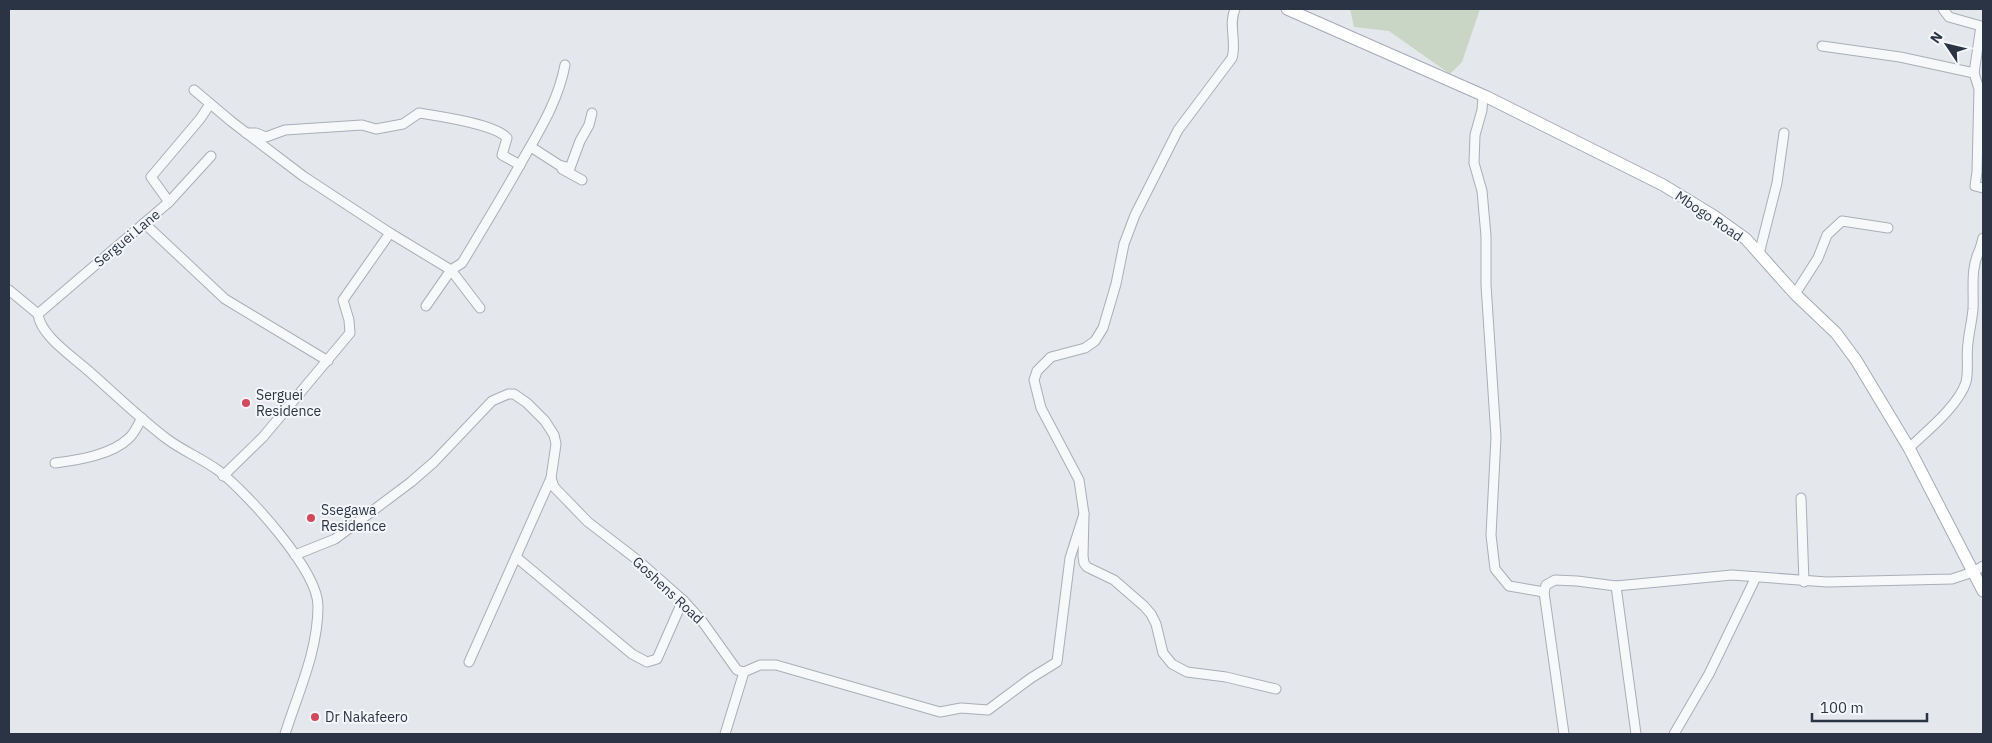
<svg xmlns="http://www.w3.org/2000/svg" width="1992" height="743" viewBox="0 0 1992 743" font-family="'IBM Plex Sans',sans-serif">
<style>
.green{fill:#c9d6c5}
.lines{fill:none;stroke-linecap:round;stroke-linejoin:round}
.minor-casing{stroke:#a9aeb7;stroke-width:11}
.major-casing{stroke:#a3abb8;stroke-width:13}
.minor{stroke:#f7f8fa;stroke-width:9}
.major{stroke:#fff;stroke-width:11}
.poi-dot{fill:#d1495b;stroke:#f4f6f9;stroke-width:2}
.labels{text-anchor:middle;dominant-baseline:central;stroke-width:4;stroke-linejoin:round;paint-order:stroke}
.street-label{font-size:14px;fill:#2b3445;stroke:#f4f6f9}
.poi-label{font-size:14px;fill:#2b3445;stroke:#f4f6f9;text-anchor:start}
</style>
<rect width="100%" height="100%" fill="#e4e7ec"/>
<path class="green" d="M1350,9H1480L1462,62L1450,74L1389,31L1354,27Z"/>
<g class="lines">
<defs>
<g id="minor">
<path d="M1235,9C1228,25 1237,42 1232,58L1178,130L1135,215L1124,244L1116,284L1103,328L1095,341L1085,348L1051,357L1037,371L1034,380L1041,408L1079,480L1084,514L1083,556L1084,563L1087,567L1114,580L1144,606L1151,614L1156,624L1163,653L1172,664L1187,672L1226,677L1276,689"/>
<path d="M1822,46L1900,57L1974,73L1981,26L1949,17L1943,9"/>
<path d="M1974,73L1979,89L1977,172L1975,186L1983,188"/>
<path d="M194,90L232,122L303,176L390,233L451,270L480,308"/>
<path d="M1483,95L1482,110L1475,135L1474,163L1482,191L1486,236V285L1496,437L1491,535L1495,569L1509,586L1544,592"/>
<path d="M246,133H256L266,137L285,130L362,125L376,129L403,124L419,113C438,116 495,124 507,138L502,155L520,165"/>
<path d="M531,147L559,165L570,168L580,141L589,125L592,113"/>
<path d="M562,169L582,180"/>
<path d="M169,202L151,177L200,119L210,104"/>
<path d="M144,223L225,299L328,361"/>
<path d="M1980,249L1983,238"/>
<path d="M1759,254L1777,183L1784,133"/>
<path d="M9,290L38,314C40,334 69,354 84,367C112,391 138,417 167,439C183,451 203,459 219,471C247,493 318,570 318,606C318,651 298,693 285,734"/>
<path d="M1795,294L1818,258L1827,235L1842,221L1888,228"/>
<path d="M426,306L451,270L462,263C482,230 502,197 521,163C539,131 558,102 565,65"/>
<path d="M38,314L169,202L211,156"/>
<path d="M1909,448C1927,431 1959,405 1966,382C1969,370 1966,356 1968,343C1969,332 1972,321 1973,309C1974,289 1970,268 1980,249L1983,250"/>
<path d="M55,463C78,460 112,455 129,438C135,433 138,424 142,418"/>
<path d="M223,476L263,437L350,333L349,320L343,300L390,233"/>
<path d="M1801,498L1804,582"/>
<path d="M295,555L335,539L411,482L434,462L492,401L508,394H514L527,403L545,421L554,435L556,444L551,478L554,487L588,522L640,562L683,600L702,621L737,670L744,672L760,665H776L940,712L961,708L988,710L1031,678L1057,662L1070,558L1084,514"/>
<path d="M516,557L632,654L647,662L657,659L683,600"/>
<path d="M1616,586L1636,734"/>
<path d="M469,662L551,478"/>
<path d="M725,734L744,672"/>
<path d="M1564,734L1544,592L1546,585L1555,580L1577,581L1616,586L1732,575L1827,582L1952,579L1973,572L1983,566"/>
<path d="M1674,734L1709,674L1756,577"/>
</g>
<path id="major" d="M1287,9L1487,97L1663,185L1714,216L1746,239L1795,294L1836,333L1856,360L1909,448L1983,591"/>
</defs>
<use href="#minor" class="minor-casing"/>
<use href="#major" class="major-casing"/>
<use href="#minor" class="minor"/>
<use href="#major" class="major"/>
</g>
<g class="poi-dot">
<circle cx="246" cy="403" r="5"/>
<circle cx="311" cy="518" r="5"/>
<circle cx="315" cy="717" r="5"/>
</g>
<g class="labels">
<g class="street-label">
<text transform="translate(1709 216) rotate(34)">Mbogo Road</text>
<text transform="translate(127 238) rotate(-40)">Serguei Lane</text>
<text transform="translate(668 590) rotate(43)">Goshens Road</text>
</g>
<g class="poi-label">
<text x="256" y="395">Serguei<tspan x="256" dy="16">Residence</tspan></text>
<text x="321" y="510">Ssegawa<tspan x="321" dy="16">Residence</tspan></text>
<text x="325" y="717">Dr Nakafeero</text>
</g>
</g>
<rect width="1992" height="743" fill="none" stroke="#2b3445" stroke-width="20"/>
<g transform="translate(1947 45) rotate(305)" stroke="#f4f6f9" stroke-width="4" paint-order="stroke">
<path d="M0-4L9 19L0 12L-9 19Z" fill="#2b3445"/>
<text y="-8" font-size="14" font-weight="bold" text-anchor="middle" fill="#2b3445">N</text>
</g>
<path d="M1812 713v8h115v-8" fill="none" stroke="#2b3445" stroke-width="2.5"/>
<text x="1820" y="713" font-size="15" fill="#2b3445" stroke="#f4f6f9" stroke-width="4" paint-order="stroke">100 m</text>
</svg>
